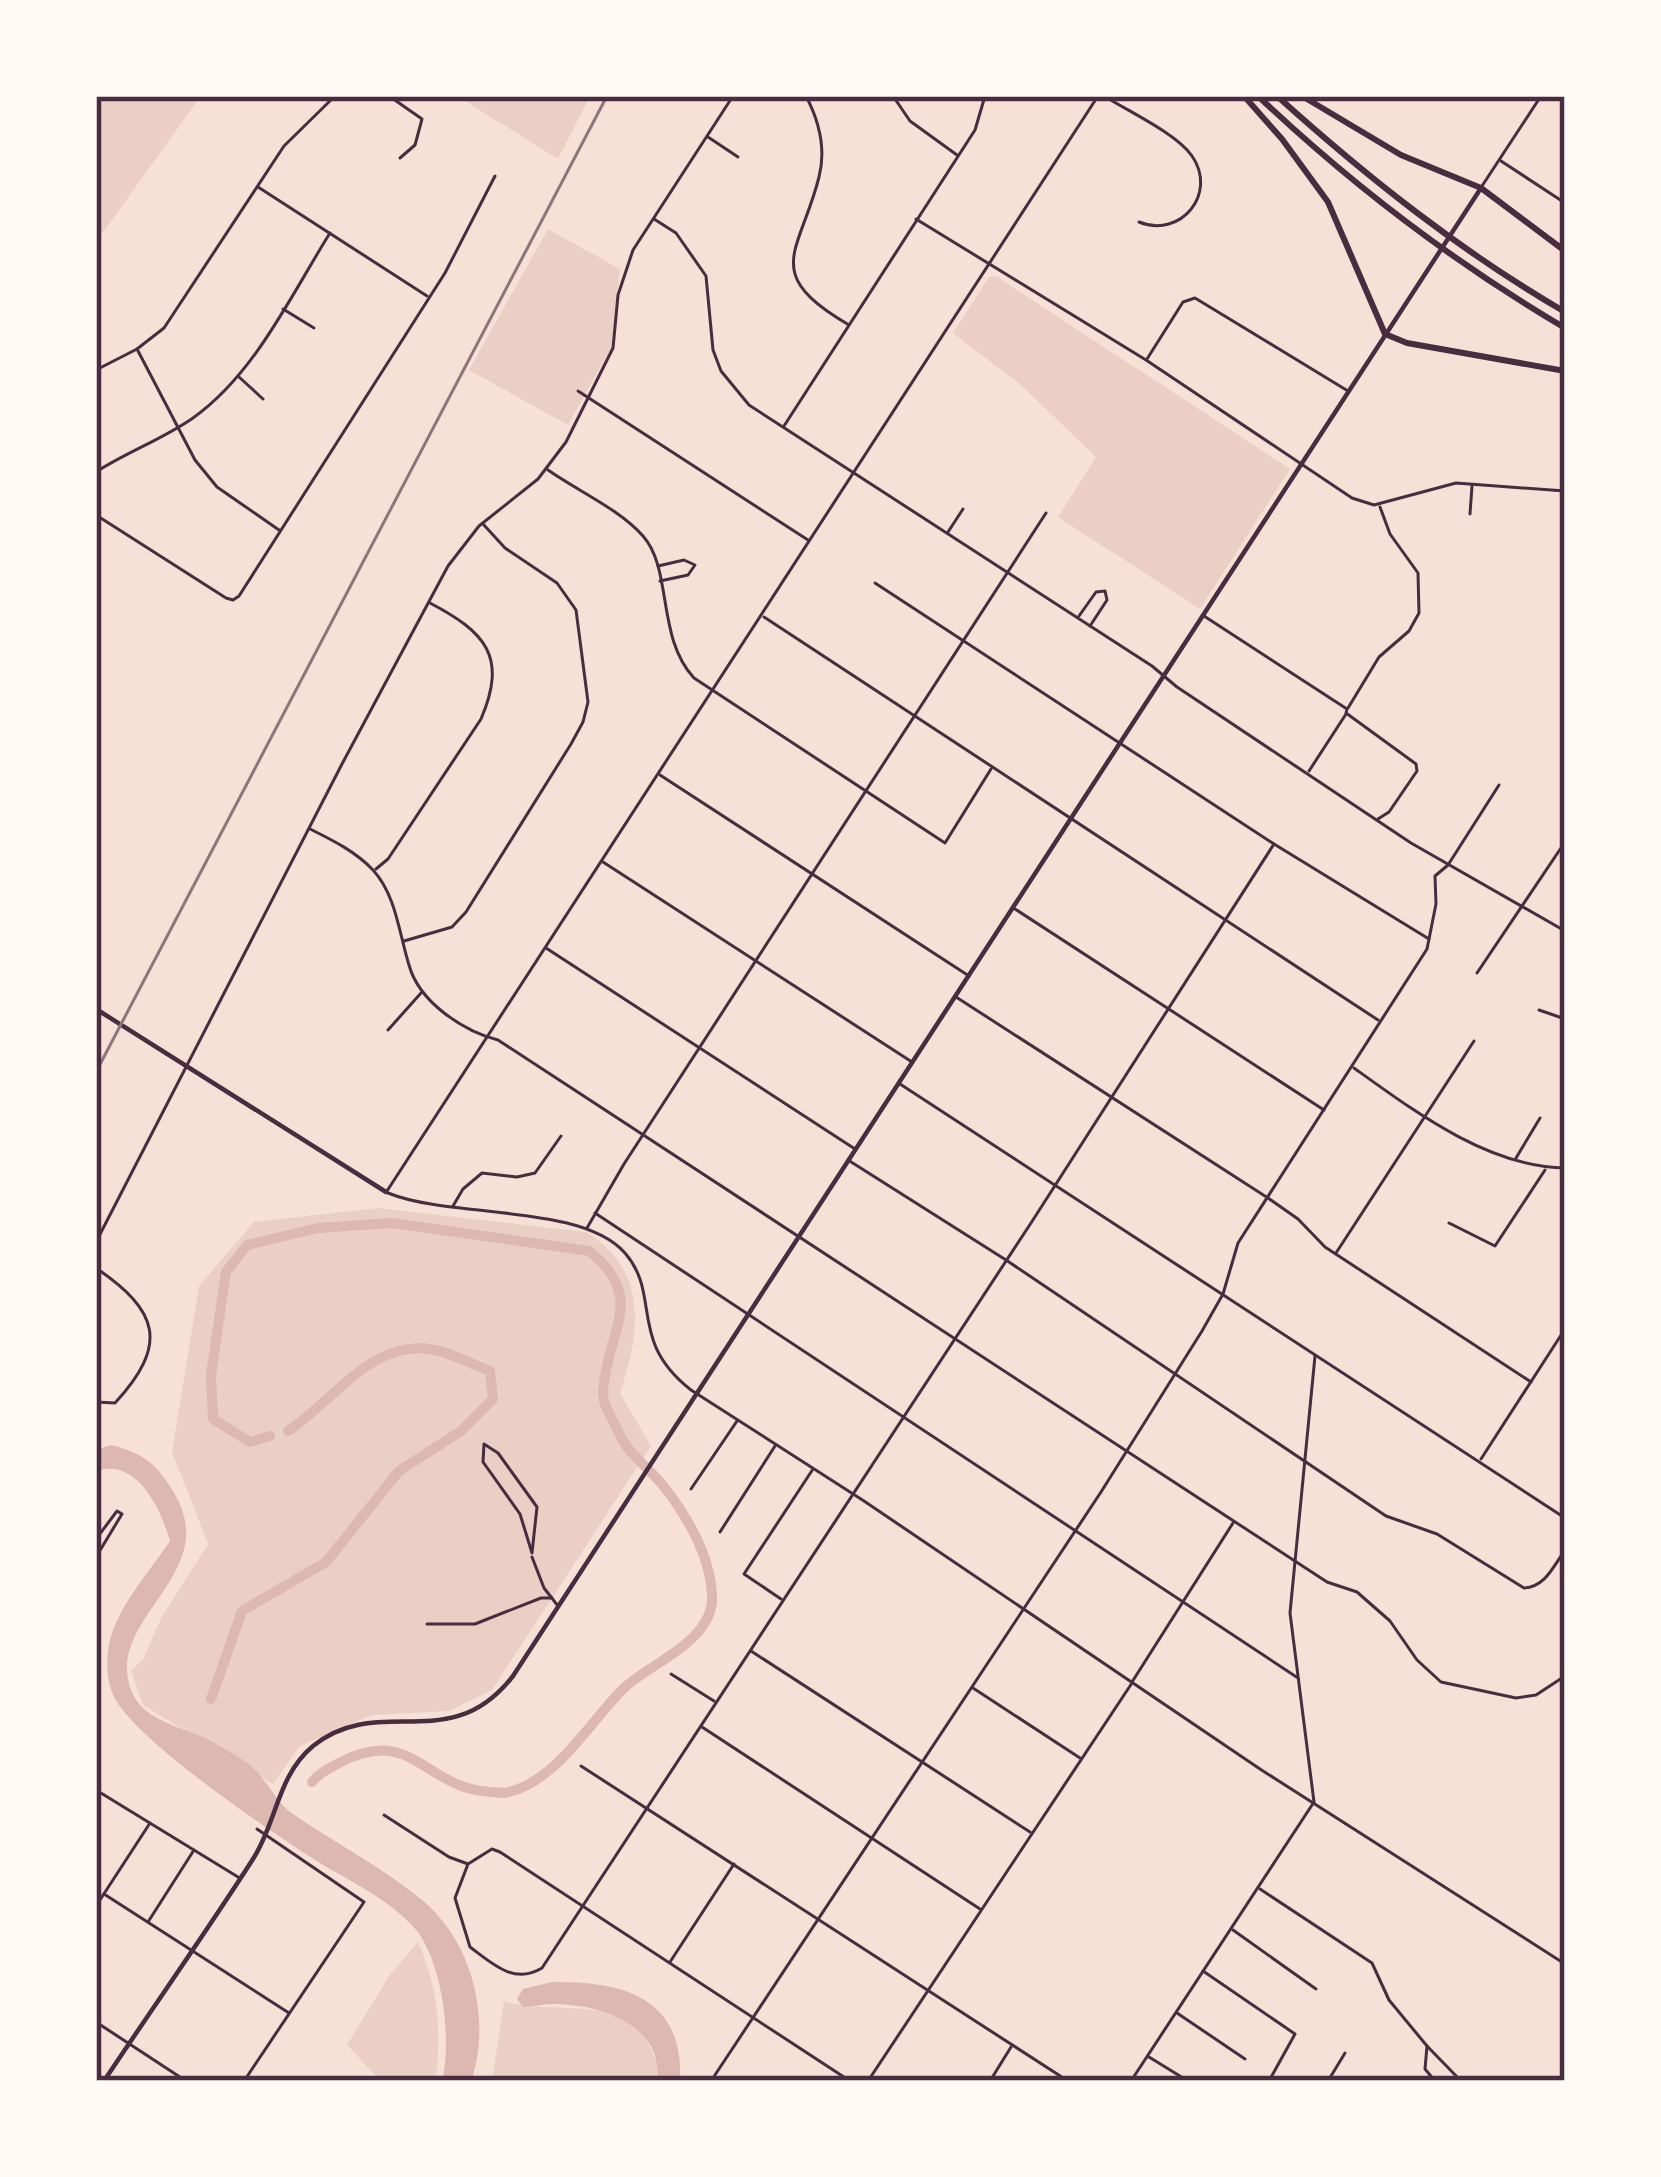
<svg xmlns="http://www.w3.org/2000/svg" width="1661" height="2177" viewBox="0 0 1661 2177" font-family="Cabin,sans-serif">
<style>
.green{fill:#ebcfc5}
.water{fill:#dcb8b0}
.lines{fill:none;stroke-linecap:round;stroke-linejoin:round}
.river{stroke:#dcb8b0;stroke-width:10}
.minor{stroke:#4a2c40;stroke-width:3}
.tertiary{stroke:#4a2c40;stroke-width:3}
.secondary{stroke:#4a2c40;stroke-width:4.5}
.trunk{stroke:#4a2c40;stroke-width:6}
.rail{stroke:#8f747c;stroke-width:3}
.neatline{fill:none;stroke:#4a2c40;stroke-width:4.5}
</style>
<rect width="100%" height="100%" fill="#f7e1d7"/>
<g class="green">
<path d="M96,96H201L96,242Z"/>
<path d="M457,96H590L558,159Z"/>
<path d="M548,229L620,269L611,348L568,425L469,370Z"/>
<path d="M996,276L1290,469L1200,609L1058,517L1096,457L1021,385L953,333L989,277Z"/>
<path d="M379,1208L586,1232C648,1269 641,1332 620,1393L651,1446L492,1690L449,1711L372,1715L300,1746L273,1784L143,1705L131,1671L144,1658L161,1618L208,1544L172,1452L199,1286L254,1222Z"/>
<path d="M418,1942C439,1989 441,2030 436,2081H381L347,2045L389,1976Z"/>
<path d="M504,2001C543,2014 609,1997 641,2032C649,2040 653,2056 659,2066L655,2081H492Z"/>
</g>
<g class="water">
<path d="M111,1445C143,1453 156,1463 173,1491C225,1574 104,1617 131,1690C143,1723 187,1727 213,1742C228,1751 247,1760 258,1773C270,1786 278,1804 293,1814C335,1843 382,1867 422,1900C473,1942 492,2021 471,2081H442C452,2040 443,1965 417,1931C388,1896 341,1878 304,1853C260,1824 136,1740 114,1697C108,1684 106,1667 108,1652C112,1612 148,1574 170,1541C161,1509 137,1457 96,1471V1450Z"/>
<path d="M552,1982C623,1981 684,1997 680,2081H657C664,2024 599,2004 552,2004C542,2004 533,2007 523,2007L517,1999L523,1989Z"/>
</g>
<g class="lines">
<g class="river">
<path d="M270,1436L250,1442L213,1419L211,1375L226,1272L247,1245L318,1228L392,1223L589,1251C648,1298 607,1330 603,1391C602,1404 613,1420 619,1433C628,1455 651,1469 665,1488C689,1519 710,1556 712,1595C715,1642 647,1664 622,1690C590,1722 557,1780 509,1792C503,1794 497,1792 491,1792C423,1788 413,1725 341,1762C330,1768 320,1772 312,1782"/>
<path d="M211,1699L242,1611L326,1562L399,1471L461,1431L493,1399L490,1371C472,1364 453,1354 435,1350C373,1337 334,1401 288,1431"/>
</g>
<g class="minor">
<path d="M389,96L422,119L415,145L400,158"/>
<path d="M806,96C819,121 826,150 819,177C800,253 760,273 849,325"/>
<path d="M893,96L910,121L957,155"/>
<path d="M1104,96C1128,111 1177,134 1192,156C1218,193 1181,239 1139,222"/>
<path d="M708,137L738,157"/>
<path d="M1501,161L1565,203"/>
<path d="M258,187L427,296"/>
<path d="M654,219L676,233L706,276L713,350L721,371L749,405L1152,666L1177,687L1411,843L1565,931"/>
<path d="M916,219L1146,360L1352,498L1374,505L1456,483L1565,491"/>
<path d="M283,309L314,328"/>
<path d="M137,349L195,460L217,487L279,530"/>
<path d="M1147,359L1183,302L1195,298L1348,391"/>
<path d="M96,370L137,349L164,328L284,146L335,96"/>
<path d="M239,377L263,399"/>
<path d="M578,391L808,540"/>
<path d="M784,426L975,130L985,96"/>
<path d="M548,470C578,491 619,509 643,536C673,570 656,637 694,678L945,843L991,769"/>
<path d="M96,472C127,452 163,439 193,418C255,374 291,295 330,233"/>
<path d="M1470,514L1472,486"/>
<path d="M96,515L226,598L233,600L239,596L445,273L495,176"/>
<path d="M948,532L963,509"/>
<path d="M1564,565L1565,566"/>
<path d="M658,566L684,560L695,565L688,575L660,581"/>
<path d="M875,583L1274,844L1429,939"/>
<path d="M1079,616L1096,592L1105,591L1107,600L1090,626"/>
<path d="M1204,616L1347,709L1346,713L1416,764L1417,771L1389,812L1378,819"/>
<path d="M764,617L1378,1020"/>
<path d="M1348,708L1379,657L1409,631L1419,613L1418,573L1390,534L1380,507"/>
<path d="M1309,771L1346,714"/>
<path d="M660,775L969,976"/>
<path d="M310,829C332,840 355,851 373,870C396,895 399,933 409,965C419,1002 463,1031 498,1040L1327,1582L1357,1592L1390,1621L1417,1660L1441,1682L1516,1698L1536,1695L1565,1676"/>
<path d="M603,862L912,1062"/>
<path d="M376,869L388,859L481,719C508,656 485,632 430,603"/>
<path d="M1015,909L1324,1110"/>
<path d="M404,941L452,927L466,912L571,744L583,722L588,702L576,610L557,583L505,548L483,524"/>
<path d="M546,948L855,1149"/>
<path d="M1477,973L1565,842"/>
<path d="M956,997L1268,1198L1298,1219L1325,1247L1531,1382"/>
<path d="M1539,1010L1565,1019"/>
<path d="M388,1030L421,993"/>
<path d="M1354,1068C1414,1111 1488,1167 1565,1168"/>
<path d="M900,1084L1565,1518"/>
<path d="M1516,1158L1540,1118"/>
<path d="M848,1160L1006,1260L1386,1516L1437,1534L1524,1588C1545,1587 1553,1567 1565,1550"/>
<path d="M387,1191L1098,96"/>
<path d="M453,1206L463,1189L482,1173L517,1177L535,1173L561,1136"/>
<path d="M595,1213L1298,1678"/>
<path d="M1449,1223L1495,1246L1545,1170"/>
<path d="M587,1228L624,1164L1046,513"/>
<path d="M1336,1253L1474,1041"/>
<path d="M96,1268C159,1311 169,1344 115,1403L96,1402"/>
<path d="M484,1444L498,1453L537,1507L532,1553L520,1514L483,1462Z"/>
<path d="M1481,1459L1565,1329"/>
<path d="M691,1489L737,1421"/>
<path d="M720,1532L775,1446"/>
<path d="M96,1539L117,1511L122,1514L96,1557"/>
<path d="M532,1557L544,1588L558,1606"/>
<path d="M781,1599L744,1574L813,1469"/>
<path d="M427,1624H475L541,1598H552"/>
<path d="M751,1651L1030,1832"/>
<path d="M671,1674L714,1701"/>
<path d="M1132,1682L1233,1523"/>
<path d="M973,1688L1080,1758"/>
<path d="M702,1727L980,1909"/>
<path d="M581,1766L1068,2081"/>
<path d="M96,1790L238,1877"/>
<path d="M384,1815L449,1857L468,1864L492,1849L500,1852L850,2081"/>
<path d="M468,1864L455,1898L470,1947C493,1964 514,1985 542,1968L1031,1223L1274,844"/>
<path d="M1260,1889L1372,1963L1389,2000L1427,2046"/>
<path d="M104,1894L289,2013"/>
<path d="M96,1906L150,1823"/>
<path d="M148,1922L194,1850"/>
<path d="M1233,1930L1316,1989"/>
<path d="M670,1962L734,1864"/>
<path d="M1203,1971L1295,2034L1269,2081"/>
<path d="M1177,2013L1245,2059"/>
<path d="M96,2022L186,2081"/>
<path d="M1149,2057L1188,2081"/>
<path d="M244,2081L364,1902L257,1829"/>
<path d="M711,2081L1101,1492L1202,1331L1223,1294L1238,1243L1427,949L1436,904L1435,876L1448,865L1499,785"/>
<path d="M990,2081L1011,2047"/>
<path d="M1131,2081L1314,1802L1290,1613L1315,1356"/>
<path d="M1328,2081L1345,2053"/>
<path d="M1435,2081L1425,2069L1427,2046L1461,2081"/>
</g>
<g class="tertiary">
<path d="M1482,186L1541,96"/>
<path d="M388,1193C452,1219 581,1203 625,1253C662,1296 627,1340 691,1390L864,1501L1260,1769L1565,1964"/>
<path d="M96,1242L342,764L448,566L479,526L538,479L566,442L613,348L618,295L633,250L733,96"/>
<path d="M868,2081L1132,1683"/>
</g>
<g class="secondary">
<path d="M96,1009L386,1192"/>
<path d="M104,2081C153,2007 205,1934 253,1859C277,1822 277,1776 313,1746C381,1692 449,1758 513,1676L1481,188"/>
</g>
<g class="trunk">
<path d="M1244,96L1282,139L1328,202L1385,334L1407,343L1565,371"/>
<path d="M1258,96C1352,185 1453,262 1565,328"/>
<path d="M1277,96C1367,177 1460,251 1565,312"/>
<path d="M1302,96L1401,155L1481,188L1565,251"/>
</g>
<path class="rail" d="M96,1072L607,96"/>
</g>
<rect width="1661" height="2177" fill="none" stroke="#fffaf5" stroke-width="198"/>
<rect x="99" y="99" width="1463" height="1979" class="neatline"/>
</svg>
